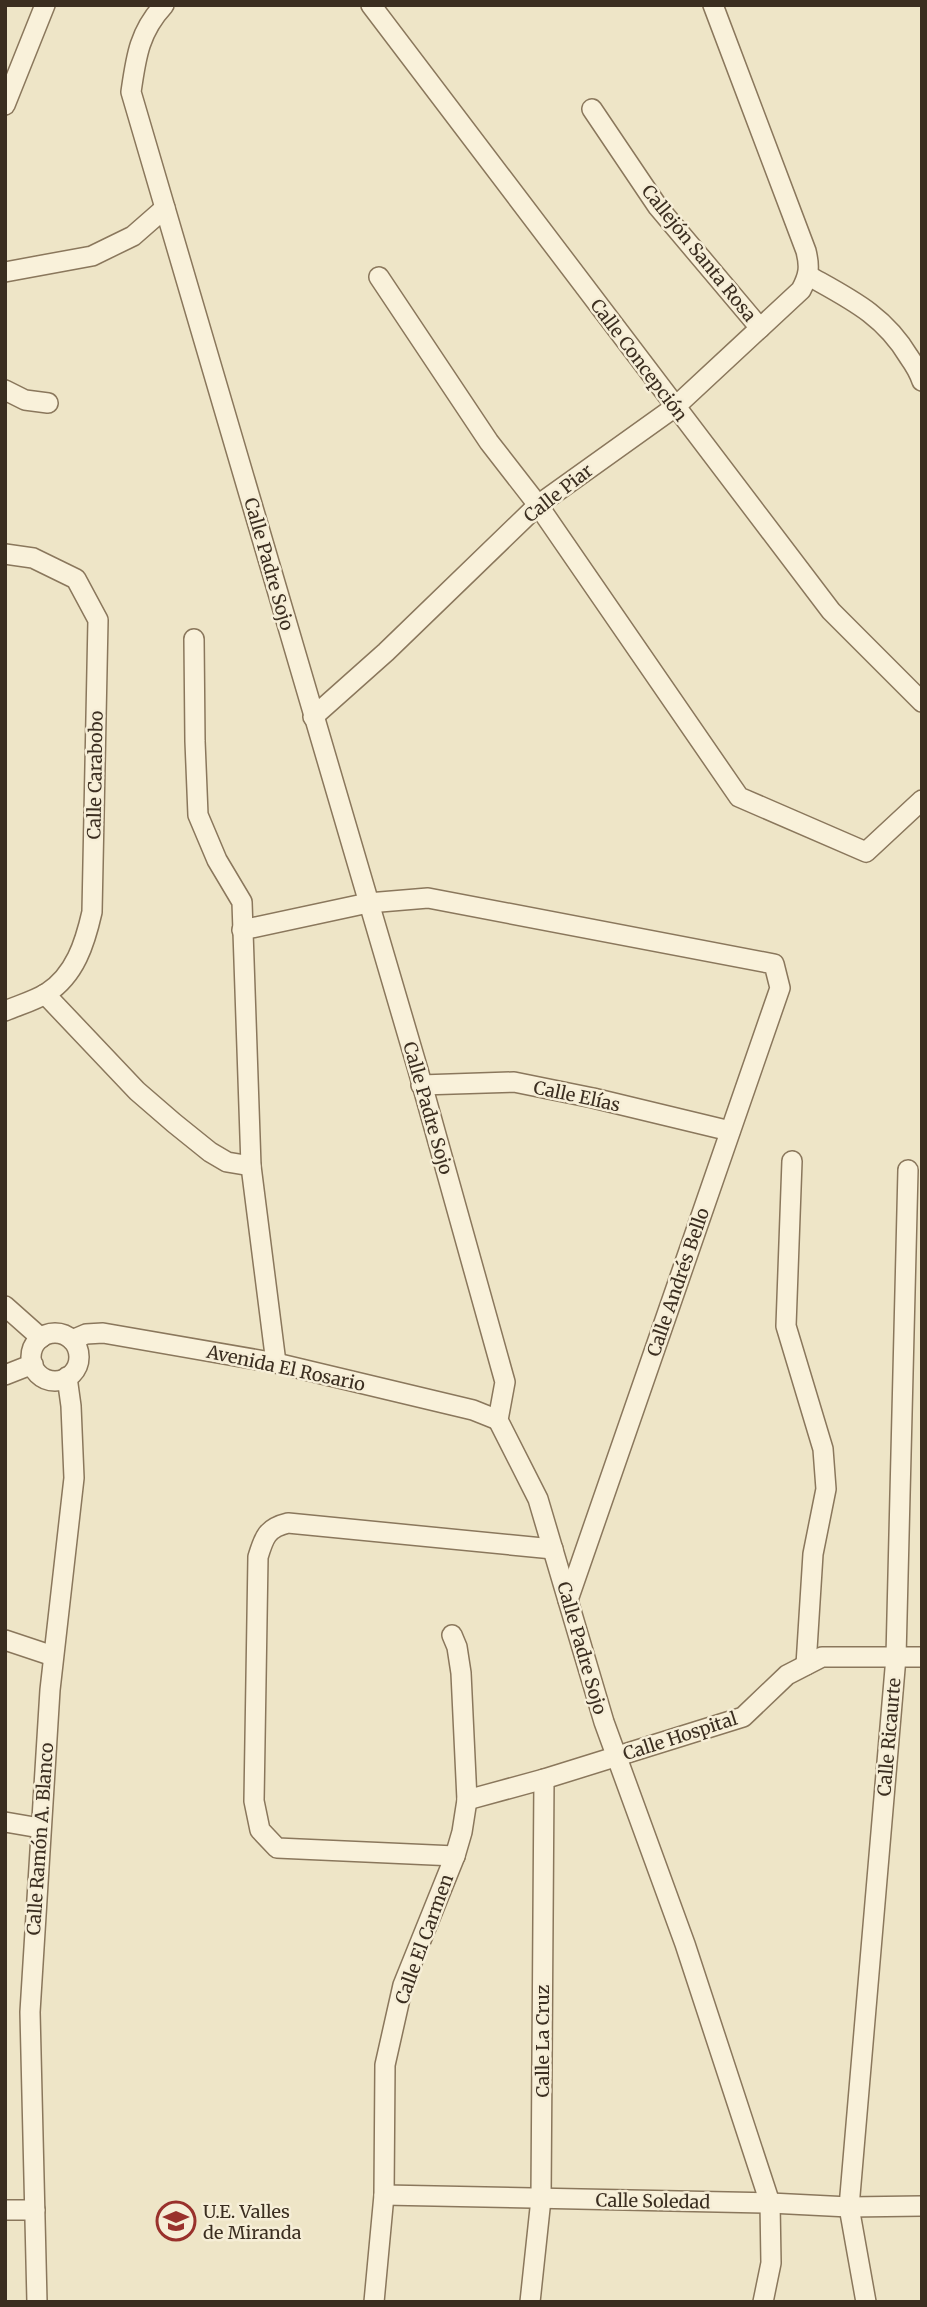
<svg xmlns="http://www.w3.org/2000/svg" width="927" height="2307" viewBox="0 0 927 2307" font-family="Merriweather,serif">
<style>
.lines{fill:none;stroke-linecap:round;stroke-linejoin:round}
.minor-casing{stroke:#8a775c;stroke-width:22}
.minor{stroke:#f9f1da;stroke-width:19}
.labels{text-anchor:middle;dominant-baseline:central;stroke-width:5;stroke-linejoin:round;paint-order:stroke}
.street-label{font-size:18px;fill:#3b2e20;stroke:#f6eed7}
.poi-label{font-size:18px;fill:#3b2e20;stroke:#f6eed7;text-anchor:start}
</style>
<rect width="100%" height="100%" fill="#eee5c7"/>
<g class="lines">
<defs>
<g id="minor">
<path d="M164,5C139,32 136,57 131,92L418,1070L505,1382L498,1420L538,1499L604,1722L685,1944L770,2203L771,2263L763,2302"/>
<path d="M371,5L831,611L922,702"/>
<path d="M5,105L45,5"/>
<path d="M592,109L658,207L760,328"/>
<path d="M5,272L92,256L133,236L165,208"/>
<path d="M809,276C850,299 884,315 909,357C914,364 919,372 922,381"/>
<path d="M379,277L489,442L538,505L739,797L866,852L922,800"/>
<path d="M5,390L25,400L48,403"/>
<path d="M5,554L33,558L76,579L98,620L92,912C85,943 75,975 47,993C34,1001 19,1005 5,1011"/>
<path d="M194,639L195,741L198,815L217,860L242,902L251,1166L276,1363"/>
<path d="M313,717L386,652L538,505L675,407L801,290C809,275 810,267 806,251L713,5"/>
<path d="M242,930L368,903L428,898L774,964L780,988L568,1600"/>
<path d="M45,994L137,1091L174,1123L210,1152L227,1162L251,1166"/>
<path d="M421,1085L514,1082L593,1098L730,1131"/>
<path d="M792,1161L786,1326L823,1449L826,1489L813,1554L806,1665"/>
<path d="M5,1306L41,1338"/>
<circle cx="55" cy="1357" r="24"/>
<path d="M72,1340L86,1334L103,1333L276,1363L473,1410L498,1420"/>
<path d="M5,1375L33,1364"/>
<path d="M5,1640L53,1656"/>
<path d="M467,1800L544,1779L743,1717L787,1675L822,1657H922"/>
<path d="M5,1822L40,1828"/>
<path d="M455,1856L277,1848L260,1830L254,1801L258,1557C264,1537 267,1528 288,1523L553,1549"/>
<path d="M384,2195L770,2203L849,2207L922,2206"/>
<path d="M5,2210H35"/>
<path d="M37,2302L30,2012L50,1690L74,1478L71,1406L67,1377"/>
<path d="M374,2302L384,2195L385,2065L403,1985L455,1856L462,1832L467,1800L461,1673L457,1647L452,1635"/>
<path d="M530,2302L541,2199L544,1779"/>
<path d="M866,2302L849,2207L896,1657L908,1170"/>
</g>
</defs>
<use href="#minor" class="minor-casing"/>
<use href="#minor" class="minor"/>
</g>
<defs>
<symbol id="school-ring" viewBox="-11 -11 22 22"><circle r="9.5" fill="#f6eed7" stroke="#99312c" stroke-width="1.5"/><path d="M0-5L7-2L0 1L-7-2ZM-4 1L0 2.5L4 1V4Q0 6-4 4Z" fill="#99312c"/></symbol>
</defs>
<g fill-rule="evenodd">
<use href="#school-ring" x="154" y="2199" width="44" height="44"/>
</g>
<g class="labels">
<g class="street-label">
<text transform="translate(699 253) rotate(51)">Callejón Santa Rosa</text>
<text transform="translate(639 360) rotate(53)">Calle Concepción</text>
<text transform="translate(558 493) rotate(-38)">Calle Piar</text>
<text transform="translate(269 564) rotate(74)">Calle Padre Sojo</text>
<text transform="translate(95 775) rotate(-89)">Calle Carabobo</text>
<text transform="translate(577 1096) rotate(12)">Calle Elías</text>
<text transform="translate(428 1108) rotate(74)">Calle Padre Sojo</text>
<text transform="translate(678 1282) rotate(-71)">Calle Andrés Bello</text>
<text transform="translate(286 1368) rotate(12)">Avenida El Rosario</text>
<text transform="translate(582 1648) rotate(74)">Calle Padre Sojo</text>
<text transform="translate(680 1736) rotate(-18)">Calle Hospital</text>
<text transform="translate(889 1737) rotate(-85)">Calle Ricaurte</text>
<text transform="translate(40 1839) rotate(-86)">Calle Ramón A. Blanco</text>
<text transform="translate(424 1939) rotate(-70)">Calle El Carmen</text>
<text transform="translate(542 2041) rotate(-90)">Calle La Cruz</text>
<text transform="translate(653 2201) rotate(1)">Calle Soledad</text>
</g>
<g class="poi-label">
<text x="203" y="2211">U.E. Valles<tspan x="203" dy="21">de Miranda</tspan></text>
</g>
</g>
<rect width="927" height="2307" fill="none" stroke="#3b2e20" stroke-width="14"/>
</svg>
